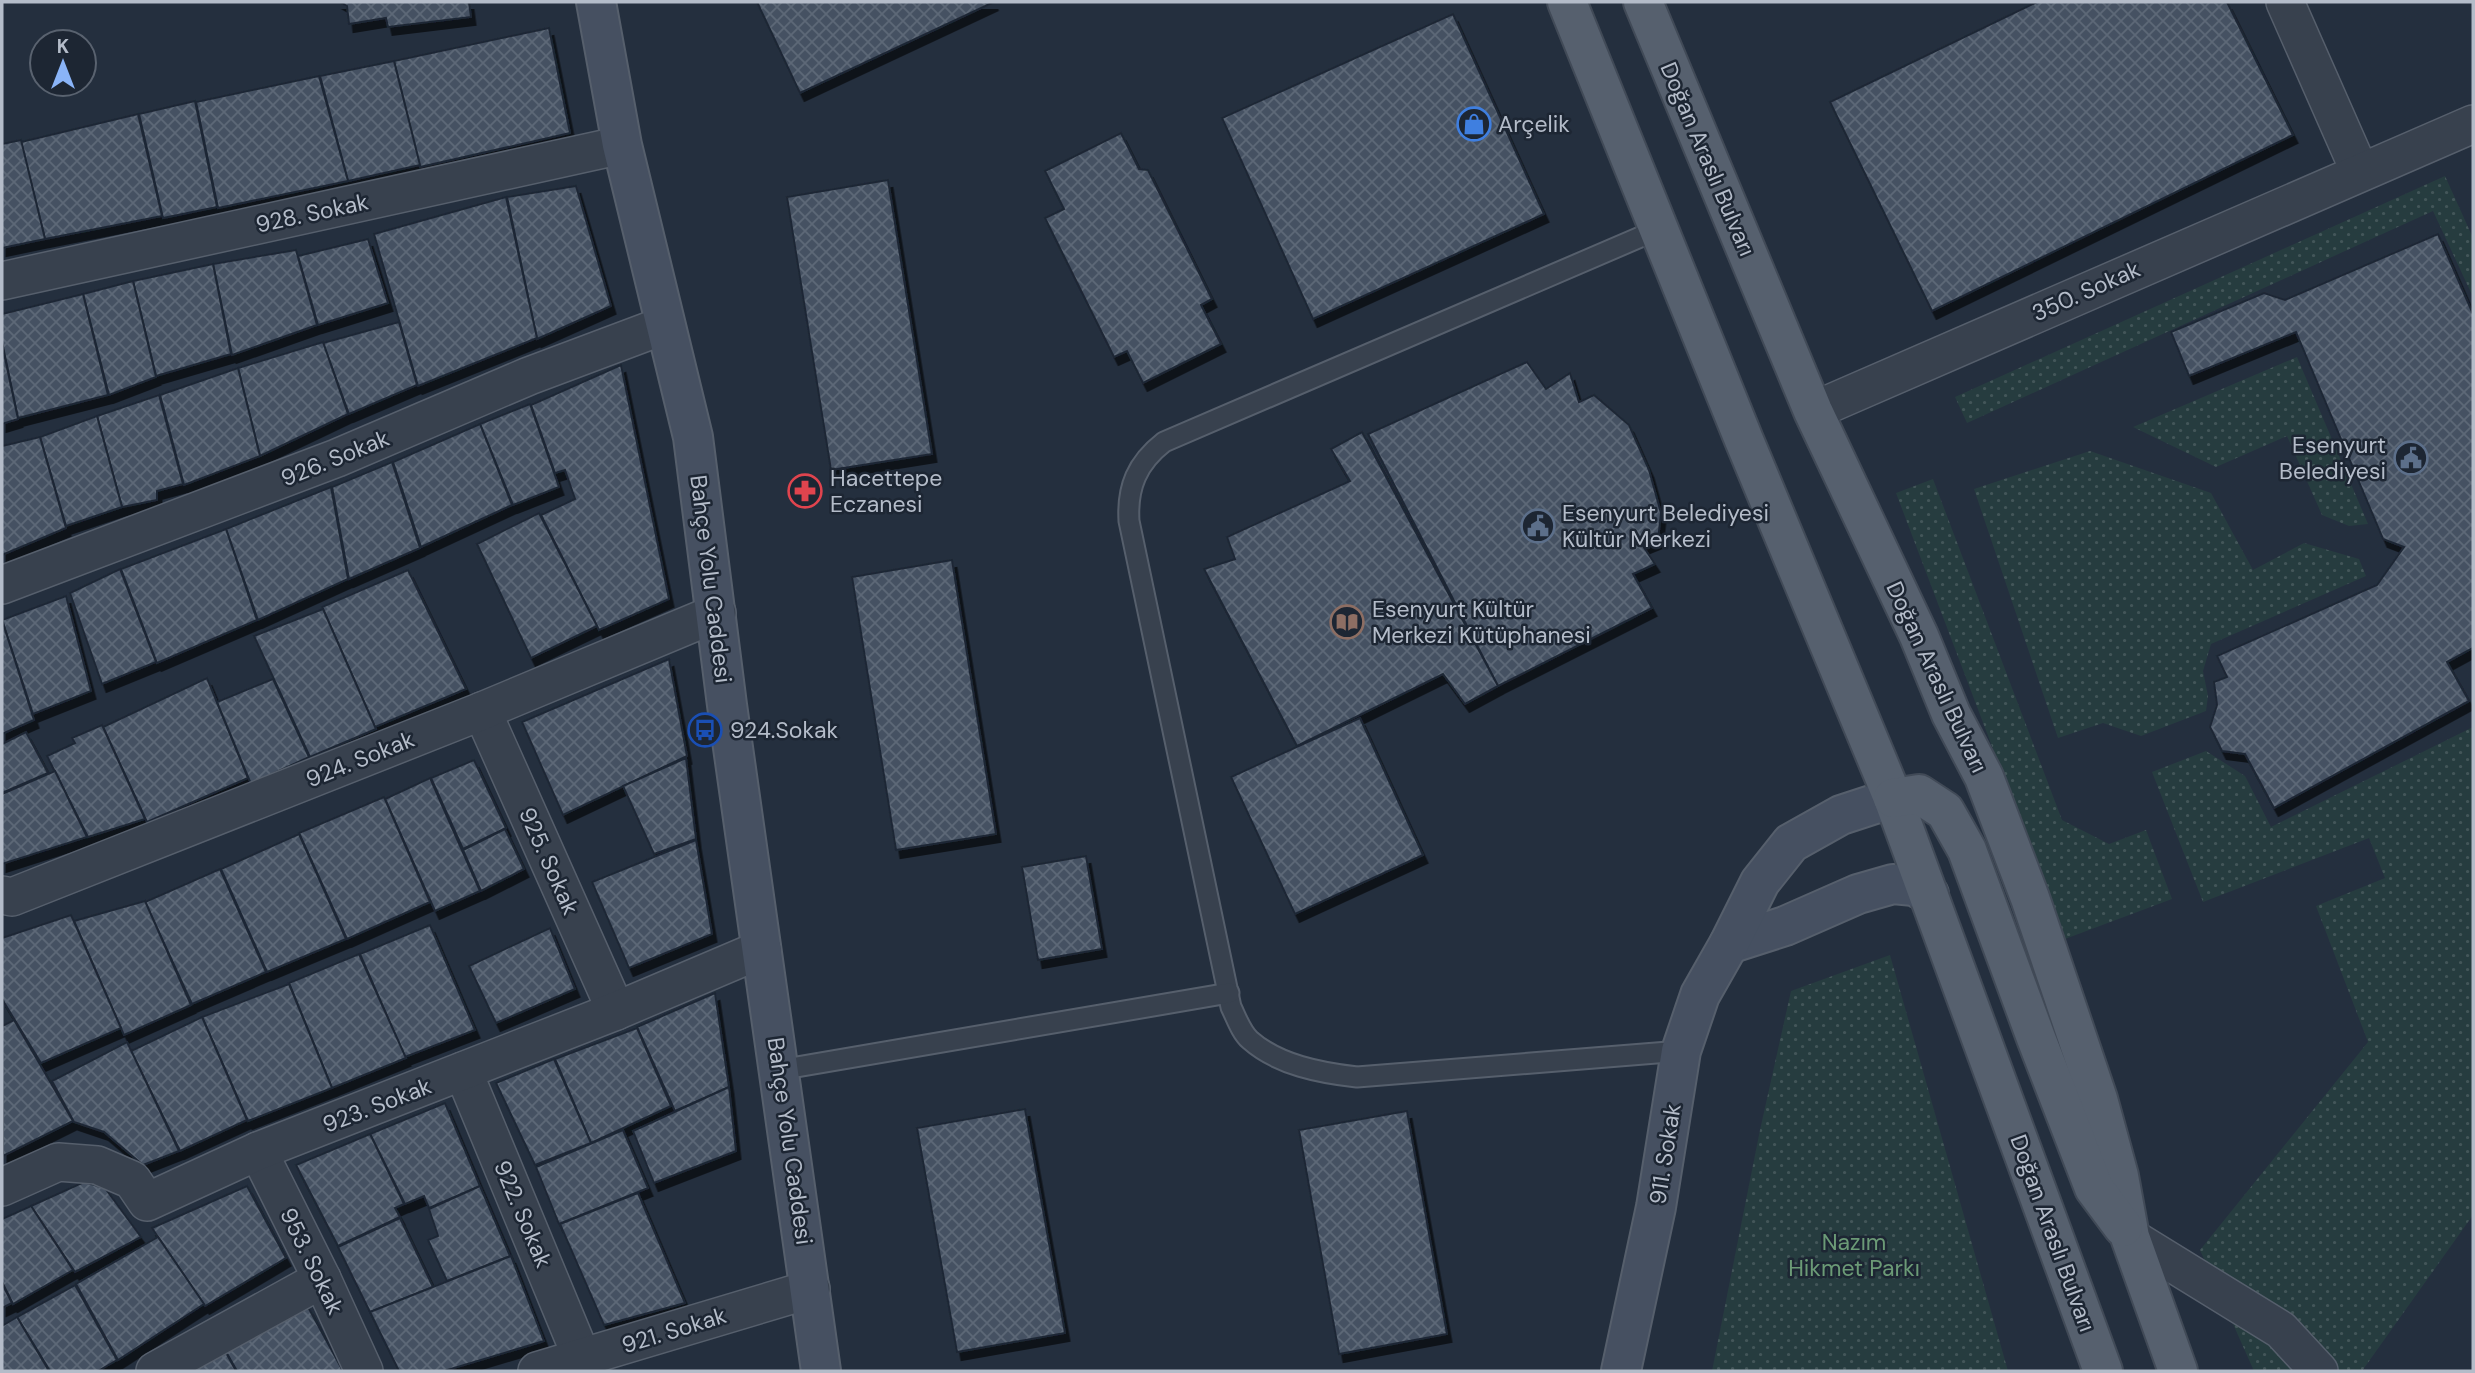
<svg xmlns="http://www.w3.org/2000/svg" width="2475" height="1373" viewBox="0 0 2475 1373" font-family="'DM Sans',sans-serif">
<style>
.green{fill:url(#green-dots)}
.building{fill:url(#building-cross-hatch);stroke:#1f2835;stroke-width:2;filter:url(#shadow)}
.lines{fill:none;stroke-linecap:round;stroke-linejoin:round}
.lane-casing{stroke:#565f6c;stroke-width:23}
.street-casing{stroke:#565f6c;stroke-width:40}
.secondary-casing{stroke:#565f6c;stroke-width:42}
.primary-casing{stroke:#414a57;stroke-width:42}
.lane{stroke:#38414e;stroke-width:19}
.street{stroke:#38414e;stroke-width:37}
.secondary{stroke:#465061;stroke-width:38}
.primary{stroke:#56606e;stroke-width:38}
.labels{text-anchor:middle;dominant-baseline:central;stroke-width:5;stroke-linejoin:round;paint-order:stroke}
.poi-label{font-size:23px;fill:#b4bcc9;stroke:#1d2633;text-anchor:start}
.street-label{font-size:23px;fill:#b4bcc9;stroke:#1d2633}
.park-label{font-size:23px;fill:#6b9a76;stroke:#1d2633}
</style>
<defs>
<pattern id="green-dots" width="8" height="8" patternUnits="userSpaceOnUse" patternTransform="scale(1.75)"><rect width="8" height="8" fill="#263c3f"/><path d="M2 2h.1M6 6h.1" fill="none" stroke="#435659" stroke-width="1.8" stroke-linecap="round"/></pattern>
<pattern id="building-cross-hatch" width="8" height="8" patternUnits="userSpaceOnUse" patternTransform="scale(1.75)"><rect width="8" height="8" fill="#455162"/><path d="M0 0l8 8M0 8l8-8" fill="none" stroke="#5d6877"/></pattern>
<filter id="shadow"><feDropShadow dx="4.5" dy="8" stdDeviation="0" flood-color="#0009"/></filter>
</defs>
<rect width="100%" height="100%" fill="#242f3e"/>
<g class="green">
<path d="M2445,176L2473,238V297L2433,211L1967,423L1955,397Z"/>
<path d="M2297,357L2368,524L2349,526L2322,515L2287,436L2216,467L2133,427Z"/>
<path d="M2090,451L2211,493L2253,570L2304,543L2359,559L2366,576L2211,644L2203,671L2208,696L2206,711L2141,736L2103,723L2058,738L1974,489Z"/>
<path d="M1933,479L2062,820L2109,844L2146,830L2172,899L2065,939L1896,493Z"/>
<path d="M2473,727V1215L2362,1371H2254L2200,1250L2368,1042L2316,906L2385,878L2369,838L2203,902L2152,772L2206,751L2245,776L2271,827Z"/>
<path d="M1890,955L2008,1371H1712L1760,1130L1791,991Z"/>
</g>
<g class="building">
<path d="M340,2H469L471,17L388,27L386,18L349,24L347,6Z"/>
<path d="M757,2H994L800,93Z"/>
<path d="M2037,2H2227L2293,135L1932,311L1830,102Z"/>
<path d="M1453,14L1544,214L1313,319L1222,118Z"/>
<path d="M549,28L570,133L420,167L394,61Z"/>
<path d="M394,61L420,165L348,181L320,76Z"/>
<path d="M319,76L348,181L218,208L196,102Z"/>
<path d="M195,101L217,207L163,218L139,114Z"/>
<path d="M138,114L162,216L45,239L21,142Z"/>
<path d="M1121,133L1139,169L1148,170L1212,299L1201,305L1221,344L1143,383L1127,351L1114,357L1045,218L1064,209L1045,171Z"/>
<path d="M21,140L45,239L2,248V144Z"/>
<path d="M888,180L932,454L831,470L787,197Z"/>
<path d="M576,186L611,306L537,339L507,197Z"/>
<path d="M506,197L537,338L418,386L374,234Z"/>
<path d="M2438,234L2473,314V648L2447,662L2469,701L2274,808L2245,754L2222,751L2210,727L2217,705L2214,682L2227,677L2217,656L2377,585L2404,547L2383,539L2296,332L2189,376L2171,332L2264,293L2285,300Z"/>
<path d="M368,239L388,303L318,325L298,256Z"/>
<path d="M296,250L317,325L232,355L213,264Z"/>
<path d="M213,264L231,354L156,376L133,281Z"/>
<path d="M133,281L156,377L109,395L83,294Z"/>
<path d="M83,294L108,395L18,418L2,342V314Z"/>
<path d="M399,322L417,385L349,414L323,343Z"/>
<path d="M323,342L348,414L260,456L238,368Z"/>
<path d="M2,344L18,419L2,424Z"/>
<path d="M1527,362L1546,389L1570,373L1579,402L1594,395L1629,425L1649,470L1661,513L1658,540L1643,546L1655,564L1633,574L1652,608L1498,686L1368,434Z"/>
<path d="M621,365L669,599L599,630L541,515L575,499L565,470L555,473L531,405Z"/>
<path d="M238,368L260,456L184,485L160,395Z"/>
<path d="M159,395L183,484L157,491V500L122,507L97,416Z"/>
<path d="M530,404L559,487L513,505L480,424Z"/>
<path d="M97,416L122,507L66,526L40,437Z"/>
<path d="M480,424L512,505L421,547L393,462Z"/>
<path d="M1362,432L1498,686L1465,704L1443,674L1297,746L1204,569L1235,559L1227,537L1350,481L1331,449Z"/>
<path d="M40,437L66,528L2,555V446Z"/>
<path d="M392,462L420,548L349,579L332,487Z"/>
<path d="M331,487L348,579L258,620L226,529Z"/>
<path d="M539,513L597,626L531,658L477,544Z"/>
<path d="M226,529L257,620L157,663L121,569Z"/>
<path d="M952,560L996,834L896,850L852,577Z"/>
<path d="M120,569L156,662L102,684L70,593Z"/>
<path d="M408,570L466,689L375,727L322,607Z"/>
<path d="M66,596L91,691L33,714L2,620Z"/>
<path d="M323,609L376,729L310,757L254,636Z"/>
<path d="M2,620L34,720L2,734Z"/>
<path d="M669,659L687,756L563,815L522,722Z"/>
<path d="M207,678L248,778L147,822L103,727Z"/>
<path d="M273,679L309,757L251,784L217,702Z"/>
<path d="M1360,718L1423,855L1295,914L1231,777Z"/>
<path d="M102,725L145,819L88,837L47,756L75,743L72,738Z"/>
<path d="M26,732L48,773L2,793V744Z"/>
<path d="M686,758L696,839L654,854L623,786Z"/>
<path d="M474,760L506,828L463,849L431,778Z"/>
<path d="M55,771L87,837L2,864V794Z"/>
<path d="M430,778L480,891L435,911L385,799Z"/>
<path d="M384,797L430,902L347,939L299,833Z"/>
<path d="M505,829L524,869L481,891L463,850Z"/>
<path d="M299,834L346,939L267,972L221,869Z"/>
<path d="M696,840L712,934L629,968L592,882Z"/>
<path d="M1086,856L1102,949L1038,960L1022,867Z"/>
<path d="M220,869L266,972L192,1004L145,902Z"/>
<path d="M145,901L191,1005L124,1035L74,921Z"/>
<path d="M71,915L121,1028L41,1063L2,999V938Z"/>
<path d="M430,925L475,1030L405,1057L360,954Z"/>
<path d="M550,928L575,989L496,1023L469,966Z"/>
<path d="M359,954L406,1058L332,1088L289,983Z"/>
<path d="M289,984L332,1088L248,1121L202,1017Z"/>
<path d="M715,993L729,1087L675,1111L637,1027Z"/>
<path d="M202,1017L247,1120L180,1151L131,1051Z"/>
<path d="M14,1020L73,1121L3,1156L2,1026Z"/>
<path d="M637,1028L671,1106L591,1143L555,1059Z"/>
<path d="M127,1042L179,1151L143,1165L104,1132L74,1122L52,1081Z"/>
<path d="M554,1059L591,1143L535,1165L496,1083Z"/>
<path d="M729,1087L736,1151L654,1183L633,1131Z"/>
<path d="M445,1103L480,1186L429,1208L424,1196L405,1204L370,1134Z"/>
<path d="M1025,1109L1065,1333L957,1352L917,1128Z"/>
<path d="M1407,1111L1447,1334L1339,1354L1299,1130Z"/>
<path d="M623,1130L648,1188L559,1224L536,1167Z"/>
<path d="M370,1134L404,1204L395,1208L400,1217L338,1246L296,1165Z"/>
<path d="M84,1182L105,1188L141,1237L75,1272L31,1206Z"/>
<path d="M247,1186L286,1258L205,1306L152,1228Z"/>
<path d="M480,1186L510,1256L447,1281L428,1240L438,1236L429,1209Z"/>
<path d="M638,1193L685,1303L604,1325L560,1224Z"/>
<path d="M31,1206L73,1270L13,1304L2,1282V1219Z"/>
<path d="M400,1218L433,1287L370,1312L338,1247Z"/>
<path d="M158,1237L204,1304L118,1360L76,1284Z"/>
<path d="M511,1256L544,1341L444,1371H399L370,1312Z"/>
<path d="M2,1283L12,1303L2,1308Z"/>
<path d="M75,1285L117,1360L98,1371H50L17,1317Z"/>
<path d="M308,1307L343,1371H237L225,1350Z"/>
<path d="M17,1317L49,1371H2V1326Z"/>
<path d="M223,1347L236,1371H192Z"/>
</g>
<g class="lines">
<defs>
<g id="lane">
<path d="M1659,229L1164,442C1137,463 1127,487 1129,521L1231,1007C1236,1017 1241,1032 1250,1040C1278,1065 1321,1073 1357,1077L1681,1051"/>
<path d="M779,1070L1229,993"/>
</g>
<g id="street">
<path d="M2285,2L2360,172"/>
<path d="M2,281L622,145"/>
<path d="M1813,411L2473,124"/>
<path d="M2,585L337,458L529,376L665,325"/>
<path d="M482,711L616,1011"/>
<path d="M2,895L12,897L482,711L717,613"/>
<path d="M463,1071L582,1358"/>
<path d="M258,1151L322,1279L364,1371"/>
<path d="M2,1187L58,1162L97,1165L132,1180L147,1202L258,1151L616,1011L762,949"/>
<path d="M2130,1237L2281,1330L2319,1371"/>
<path d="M155,1371L322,1279"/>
<path d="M537,1371L811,1289"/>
</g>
<g id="secondary">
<path d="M596,2L622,145L693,437L727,705L821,1371"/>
<path d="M1729,944L1785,926L1858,894L1893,884L1914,886L1929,894"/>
<path d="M1621,1371L1656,1207L1681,1051L1700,995L1729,944L1760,882L1791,843L1841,815L1893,798"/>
</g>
<g id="primary">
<path d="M1567,2L1744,440L1893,798L2103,1371"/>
<path d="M1643,2L1813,411L1919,636L1951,714L1984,777L2030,898L2098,1099L2119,1176L2130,1237L2178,1371"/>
<path d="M1893,798L1919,794L1945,811L1967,850L2036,1038L2094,1188L2123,1227"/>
</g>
</defs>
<use href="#lane" class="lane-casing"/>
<use href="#street" class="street-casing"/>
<use href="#secondary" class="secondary-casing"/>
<use href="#primary" class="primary-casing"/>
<use href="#lane" class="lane"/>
<use href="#street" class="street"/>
<use href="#secondary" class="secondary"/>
<use href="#primary" class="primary"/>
</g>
<defs>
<symbol id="shop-ring" viewBox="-11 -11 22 22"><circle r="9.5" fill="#1d2633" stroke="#3f7fe0" stroke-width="1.5"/><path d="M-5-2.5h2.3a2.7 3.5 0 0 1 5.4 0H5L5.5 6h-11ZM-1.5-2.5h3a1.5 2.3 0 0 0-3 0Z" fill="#3f7fe0"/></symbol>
<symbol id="civic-ring" viewBox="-11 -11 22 22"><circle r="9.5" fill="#1d2633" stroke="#5c6f8a" stroke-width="1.5"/><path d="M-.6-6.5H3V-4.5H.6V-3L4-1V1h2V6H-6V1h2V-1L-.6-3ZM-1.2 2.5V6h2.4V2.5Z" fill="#5c6f8a"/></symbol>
<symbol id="pharmacy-ring" viewBox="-11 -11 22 22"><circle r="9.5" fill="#1d2633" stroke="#e0444e" stroke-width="1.5"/><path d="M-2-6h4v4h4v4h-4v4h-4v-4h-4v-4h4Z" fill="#e0444e"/></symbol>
<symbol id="library-ring" viewBox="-11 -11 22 22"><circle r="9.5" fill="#1d2633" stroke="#8d6e63" stroke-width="1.5"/><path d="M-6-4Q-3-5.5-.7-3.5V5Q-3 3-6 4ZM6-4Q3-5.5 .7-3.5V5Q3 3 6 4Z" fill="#8d6e63"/></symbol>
<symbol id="bus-ring" viewBox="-11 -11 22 22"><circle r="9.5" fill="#1d2633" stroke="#1a4fb4" stroke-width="1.5"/><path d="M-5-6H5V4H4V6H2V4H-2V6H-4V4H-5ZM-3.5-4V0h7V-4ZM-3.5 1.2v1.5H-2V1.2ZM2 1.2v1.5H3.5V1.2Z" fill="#1a4fb4"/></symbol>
</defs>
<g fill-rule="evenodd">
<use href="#shop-ring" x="1455" y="105" width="38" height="38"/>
<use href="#civic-ring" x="2392" y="439" width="38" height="38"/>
<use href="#pharmacy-ring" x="786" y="472" width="38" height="38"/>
<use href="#civic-ring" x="1519" y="507" width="38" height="38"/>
<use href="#library-ring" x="1328" y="603" width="38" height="38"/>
<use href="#bus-ring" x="686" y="711" width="38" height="38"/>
</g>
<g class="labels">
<g class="poi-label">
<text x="1498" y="124">Arçelik</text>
<text x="2386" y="445" text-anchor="end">Esenyurt<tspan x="2386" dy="26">Belediyesi</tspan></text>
<text x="830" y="478">Hacettepe<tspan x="830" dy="26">Eczanesi</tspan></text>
<text x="1562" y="513">Esenyurt Belediyesi<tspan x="1562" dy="26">Kültür Merkezi</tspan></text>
<text x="1372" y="609">Esenyurt Kültür<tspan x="1372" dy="26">Merkezi Kütüphanesi</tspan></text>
<text x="730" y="730">924.Sokak</text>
</g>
<g class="street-label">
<text transform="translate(1708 159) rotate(67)">Doğan Araslı Bulvarı</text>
<text transform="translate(312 213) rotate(-12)">928. Sokak</text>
<text transform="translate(2086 291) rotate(-24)">350. Sokak</text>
<text transform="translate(335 458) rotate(-22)">926. Sokak</text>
<text transform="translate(711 579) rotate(83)">Bahçe Yolu Caddesi</text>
<text transform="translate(1937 677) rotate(65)">Doğan Araslı Bulvarı</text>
<text transform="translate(360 759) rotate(-22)">924. Sokak</text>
<text transform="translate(549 861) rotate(66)">925. Sokak</text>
<text transform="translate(377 1105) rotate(-21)">923. Sokak</text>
<text transform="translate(790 1141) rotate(82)">Bahçe Yolu Caddesi</text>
<text transform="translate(1665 1154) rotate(-81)">911. Sokak</text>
<text transform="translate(523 1214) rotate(67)">922. Sokak</text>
<text transform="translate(2053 1233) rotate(70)">Doğan Araslı Bulvarı</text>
<text transform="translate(312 1261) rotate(64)">953. Sokak</text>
<text transform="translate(674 1330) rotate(-17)">921. Sokak</text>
</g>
<g class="park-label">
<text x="1854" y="1242">Nazım<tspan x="1854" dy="26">Hikmet Parkı</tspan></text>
</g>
</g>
<rect width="2475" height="1373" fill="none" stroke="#b4bcc9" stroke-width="7"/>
<g transform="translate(63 63)"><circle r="33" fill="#1d2633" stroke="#59626f" stroke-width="2"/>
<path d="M0-5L12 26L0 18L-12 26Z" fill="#8ab4f8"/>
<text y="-10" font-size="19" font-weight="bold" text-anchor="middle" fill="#b4bcc9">K</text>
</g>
</svg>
